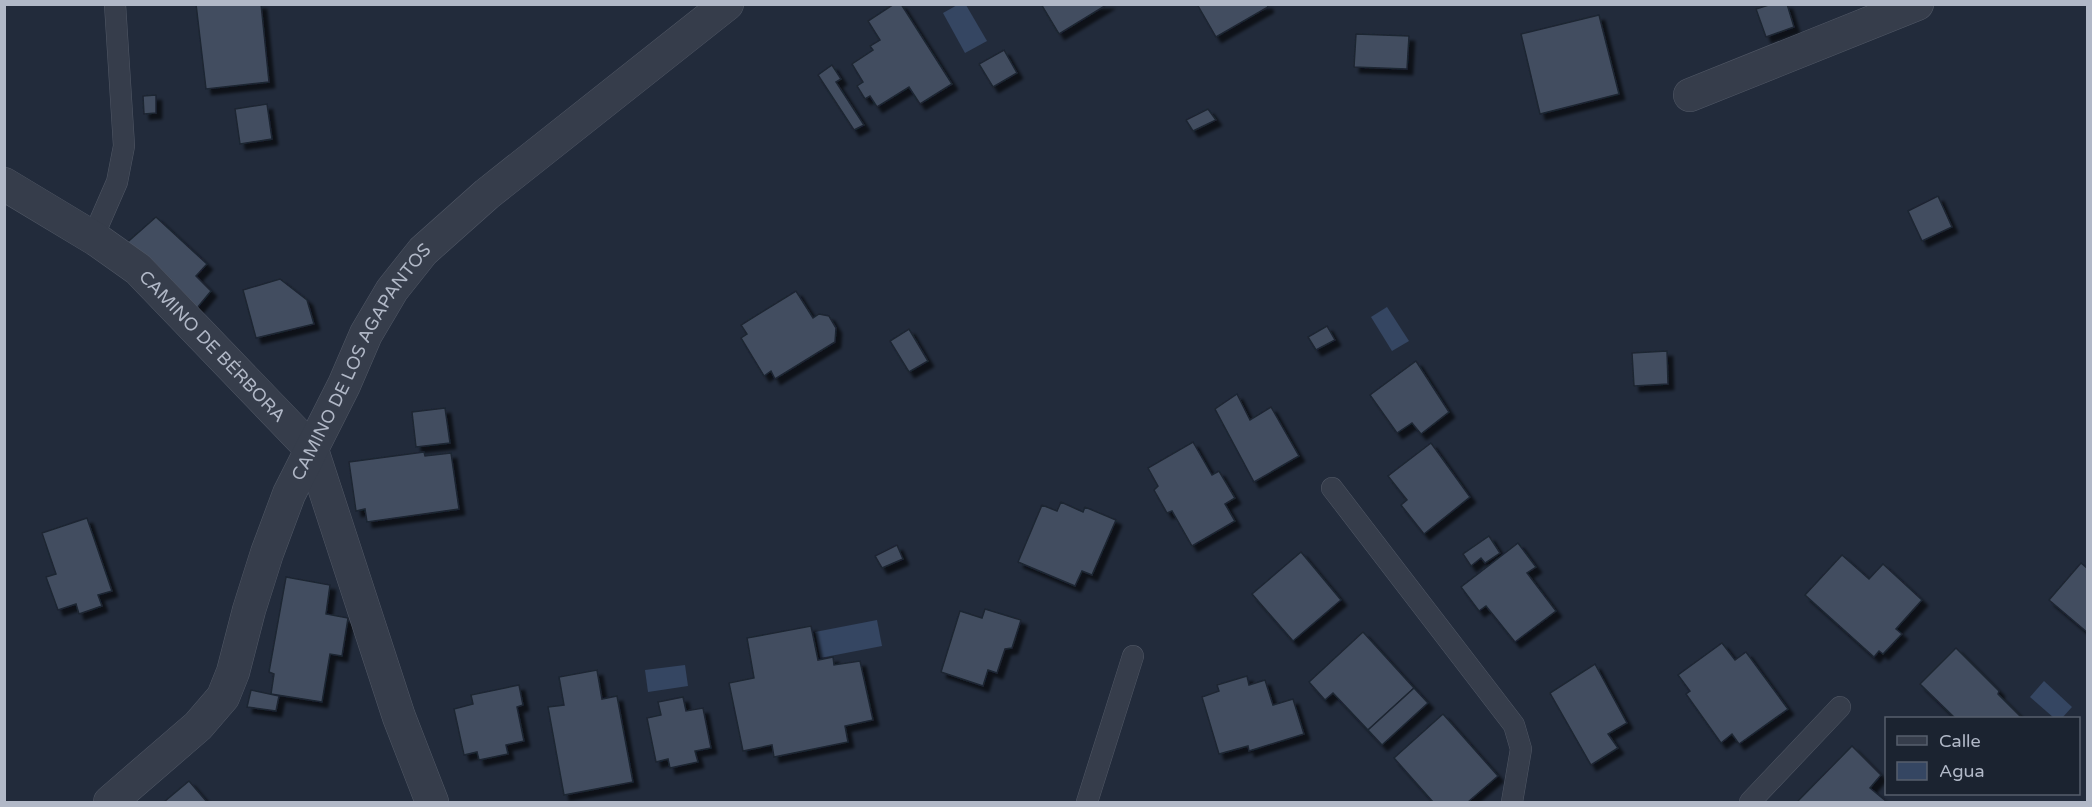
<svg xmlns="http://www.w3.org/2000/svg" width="2092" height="807" viewBox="0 0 2092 807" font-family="'Varela Round',sans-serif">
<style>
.water{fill:#354662}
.building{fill:#434e60;stroke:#1d2532;stroke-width:1.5;filter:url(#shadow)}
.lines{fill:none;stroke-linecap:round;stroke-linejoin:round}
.lane-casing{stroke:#515866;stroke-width:22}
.street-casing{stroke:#515866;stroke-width:34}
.lane{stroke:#363d4b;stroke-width:21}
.street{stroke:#363d4b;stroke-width:33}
.labels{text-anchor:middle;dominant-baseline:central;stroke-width:6;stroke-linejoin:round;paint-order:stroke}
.street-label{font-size:18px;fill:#b1b8c7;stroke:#1b2330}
</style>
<defs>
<filter id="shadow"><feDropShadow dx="5.5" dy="5.5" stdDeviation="1.5" flood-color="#0009"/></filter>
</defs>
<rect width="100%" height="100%" fill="#222b3b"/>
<g class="water">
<path d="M959,4L966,5L987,41L965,53L943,13Z"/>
<path d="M1387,307L1409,341L1392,351L1371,317Z"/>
<path d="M877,620L882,646L820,658L815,632Z"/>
<path d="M685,665L688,686L648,692L645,670Z"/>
<path d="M2044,681L2072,707L2062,718H2054L2030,697Z"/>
</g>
<g class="building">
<path d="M196,4H261L269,82L206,89Z"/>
<path d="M894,4H901L952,84L920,104L909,87L877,107L870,96L865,99L857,86L863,82L852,64L873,50L870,46L880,40L868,21Z"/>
<path d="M1041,4H1108L1059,34Z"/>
<path d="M1197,4H1267L1268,7L1216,37Z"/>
<path d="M1772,4H1787L1794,27L1766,37L1756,9Z"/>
<path d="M1599,15L1619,94L1540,114L1521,34Z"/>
<path d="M1356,34L1409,36L1407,69L1354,67Z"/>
<path d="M1004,50L1017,73L993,87L979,64Z"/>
<path d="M832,65L841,79L836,82L864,125L854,130L818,75Z"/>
<path d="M156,95V113L144,114L143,96Z"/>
<path d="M267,104L272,139L240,144L235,109Z"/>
<path d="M1208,109L1216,120L1193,131L1186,120Z"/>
<path d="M1938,196L1952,227L1922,241L1908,211Z"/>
<path d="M156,217L207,264L196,276L211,291L197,308L122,247Z"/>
<path d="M280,279L307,300L314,324L256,338L243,290Z"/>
<path d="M796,291L813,318L819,314L829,316L836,328L835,342L775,379L771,371L764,376L741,338L747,334L741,325Z"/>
<path d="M1327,326L1335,340L1316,350L1308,337Z"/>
<path d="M909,329L928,361L909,372L890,341Z"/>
<path d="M1667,351L1668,384L1634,386L1632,353Z"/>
<path d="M1416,361L1449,412L1421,434L1412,423L1397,433L1370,395Z"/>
<path d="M1237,394L1250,420L1271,407L1299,456L1254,482L1215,409Z"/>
<path d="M445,408L450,443L416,447L412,412Z"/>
<path d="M1193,442L1212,475L1219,471L1235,498L1225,504L1235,521L1192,546L1172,511L1167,513L1154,490L1158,486L1148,468Z"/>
<path d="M1431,443L1470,497L1424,534L1401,505L1407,500L1388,476Z"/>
<path d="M424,452L425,456L451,453L459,509L367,522L365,509L356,511L349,462Z"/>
<path d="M1061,502L1083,512L1085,507L1116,520L1092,575L1082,571L1075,586L1018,562L1042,505L1057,511Z"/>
<path d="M87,518L112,591L98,595L102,606L79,614L76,604L58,610L46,577L56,574L42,533Z"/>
<path d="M1489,536L1500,553L1485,563L1481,558L1471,566L1463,554Z"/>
<path d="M1518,543L1536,567L1527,573L1556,611L1515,642L1486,606L1479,611L1461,587Z"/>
<path d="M897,545L903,559L882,568L875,556Z"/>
<path d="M1301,552L1341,600L1293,641L1252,594Z"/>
<path d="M1842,555L1869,579L1883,564L1922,600L1896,629L1902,634L1883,654L1879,651L1874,657L1805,595Z"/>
<path d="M2081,563L2088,569V633L2049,600Z"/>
<path d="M286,577L330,585L326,614L348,618L342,656L330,654L322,702L271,694L274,674L269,672Z"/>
<path d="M985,609L1021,620L1012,648L1005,649L997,673L988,670L983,686L941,672L960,611L982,618Z"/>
<path d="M811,626L818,660L833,657L834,665L860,661L873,720L845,726L848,742L774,757L772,745L743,751L729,683L754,678L747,638Z"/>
<path d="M1363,632L1414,688L1368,730L1333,693L1325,700L1309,682Z"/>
<path d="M1722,643L1735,660L1746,652L1788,709L1739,744L1732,734L1721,743L1686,694L1690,691L1678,675Z"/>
<path d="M1956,648L1999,691L1998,694L2022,718H1955L1920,684Z"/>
<path d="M1595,664L1627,723L1608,734L1618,748L1591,765L1550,693Z"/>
<path d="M597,670L602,699L617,696L633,782L564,795L548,707L564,705L559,677Z"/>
<path d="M1247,676L1249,685L1265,680L1273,705L1293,699L1304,734L1249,751L1248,746L1219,754L1202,697L1219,691L1217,685Z"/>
<path d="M519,685L523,705L517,707L524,741L506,745L508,754L479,760L477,752L464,755L454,709L473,704L471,695Z"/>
<path d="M1414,688L1428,703L1382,745L1368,730Z"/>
<path d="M251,690L279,696L276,711L247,707Z"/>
<path d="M683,697L686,711L703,708L711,748L695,751L698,762L670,768L668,759L656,762L647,718L661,715L658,702Z"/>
<path d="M1443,714L1498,776L1468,802H1433L1394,758Z"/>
<path d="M1852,746L1881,775L1870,788L1887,802H1797Z"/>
<path d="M189,781L207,802H164Z"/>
</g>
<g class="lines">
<defs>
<g id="lane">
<path d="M93,237L117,182L124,146L115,4"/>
<path d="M1332,488L1514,725L1521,749L1512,802"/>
<path d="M1087,802L1133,656"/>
<path d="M1750,802L1840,707"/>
</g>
<g id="street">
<path d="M1690,95L1917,4"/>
<path id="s1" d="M4,184L97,240L138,269L312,450L399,717L432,802"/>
<path id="s2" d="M110,802L198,726L223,697L233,672L249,610L267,553L289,494L344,385L366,334L392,290L423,251L487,194L727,4"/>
</g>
</defs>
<use href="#lane" class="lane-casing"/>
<use href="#street" class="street-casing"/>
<use href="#lane" class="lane"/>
<use href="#street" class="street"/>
</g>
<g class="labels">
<g class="street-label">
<text stroke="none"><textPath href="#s1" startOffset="266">CAMINO DE BÉRBORA</textPath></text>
<text stroke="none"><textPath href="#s2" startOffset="519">CAMINO DE LOS AGAPANTOS</textPath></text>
</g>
</g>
<rect width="2092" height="807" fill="none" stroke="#b1b8c7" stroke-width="12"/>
<rect x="1885" y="717" width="195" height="78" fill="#1b2330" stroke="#575f6c" stroke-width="1.5"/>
<rect x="1897" y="736" width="30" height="9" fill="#363d4b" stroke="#575f6c" stroke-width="1.5"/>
<text x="1939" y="747" font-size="18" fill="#b1b8c7">Calle</text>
<rect x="1897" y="762" width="30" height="18" fill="#354662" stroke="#575f6c" stroke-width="1.5"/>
<text x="1939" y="777" font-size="18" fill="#b1b8c7">Agua</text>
</svg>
